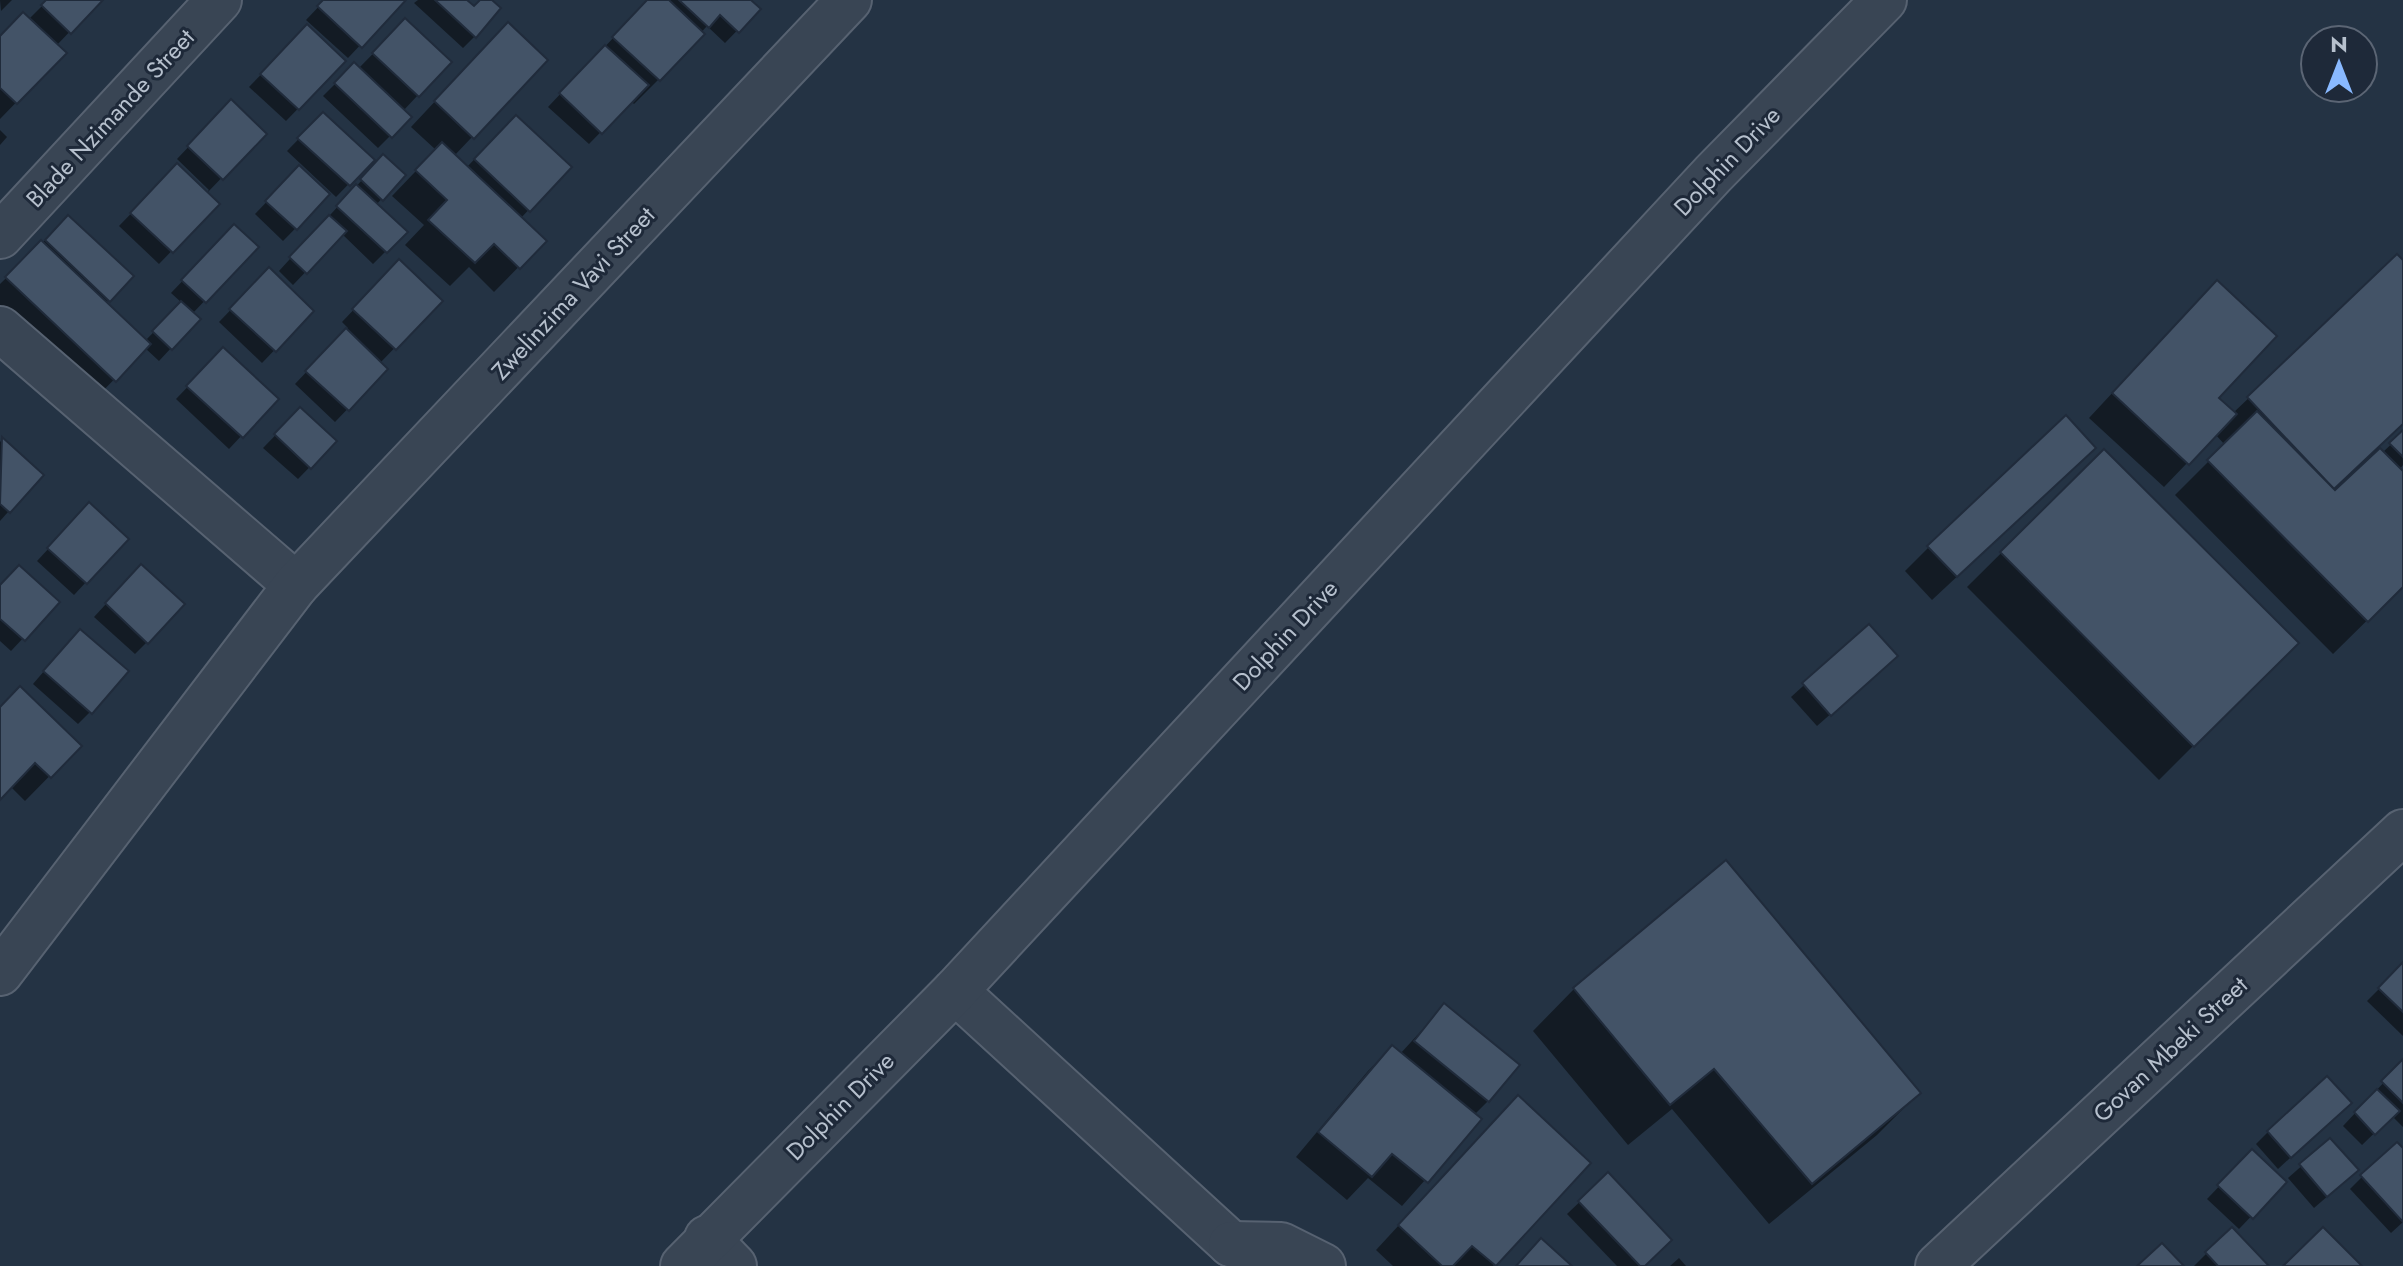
<svg xmlns="http://www.w3.org/2000/svg" width="2403" height="1266" viewBox="0 0 2403 1266" font-family="Jost,sans-serif">
<style>
.shadow{fill:#0007}
.building{fill:#435367;stroke:#202b3b;stroke-width:2}
.lines{fill:none;stroke-linecap:round;stroke-linejoin:round}
.minor-casing{stroke:#576271;stroke-width:48}
.tertiary-casing{stroke:#576271;stroke-width:48}
.minor{stroke:#394554;stroke-width:44}
.tertiary{stroke:#394554;stroke-width:44}
.labels{text-anchor:middle;dominant-baseline:central;stroke-width:6;stroke-linejoin:round;paint-order:stroke}
.street-label{font-size:24px;fill:#b6c0cd;stroke:#1e2939}
</style>
<rect width="100%" height="100%" fill="#243344"/>
<g class="shadow">
<path d="M0,0H12L1,11Z"/>
<path d="M48,0H100L56,46L64,53L0,119V38L28,20Z"/>
<path d="M325,0H403L348,58L306,20Z"/>
<path d="M418,0H464L474,9L483,0H490L475,36L463,48L414,3Z"/>
<path d="M649,0H748L758,9L725,43L707,26L658,80L634,104L631,101L589,144L548,107Z"/>
<path d="M405,21L449,62L403,111L409,117L378,148L323,96L354,65L358,69Z"/>
<path d="M307,27L344,61L286,121L249,87Z"/>
<path d="M484,49L545,60L454,156L466,168L492,141L569,167L520,219L544,241L494,292L469,267L450,286L405,245L424,225L392,196L436,150L411,127Z"/>
<path d="M231,102L264,134L206,194L217,204L159,264L119,226L177,166L206,193L209,190L177,159Z"/>
<path d="M323,114L372,160L336,197L287,151Z"/>
<path d="M0,130L7,137L0,145Z"/>
<path d="M383,157L403,175L376,205L405,232L373,264L342,234L293,285L279,271Z"/>
<path d="M299,168L328,195L283,241L255,214Z"/>
<path d="M68,218L131,277L105,304L145,341L182,303L171,293L234,227L256,247L192,314L198,319L159,361L145,348L90,404L0,319V284Z"/>
<path d="M2397,257L2403,262V423L2377,448L2382,453L2403,433V465L2399,470L2403,474V585L2333,654L2175,495L2225,445L2215,434L2164,487L2089,418L2193,306L2216,398L2233,413Z"/>
<path d="M399,262L440,301L380,363L386,369L335,422L295,384L348,328L342,322Z"/>
<path d="M269,270L312,311L262,363L219,322Z"/>
<path d="M223,350L276,399L229,449L176,399Z"/>
<path d="M300,410L334,442L298,479L263,448Z"/>
<path d="M2,440L41,475L0,521V442Z"/>
<path d="M2104,451L2296,643L2159,780L1967,587Z"/>
<path d="M2069,472L1932,600L1905,571L1929,547Z"/>
<path d="M78,517L126,539L74,595L37,561Z"/>
<path d="M129,579L147,642L135,654L94,617Z"/>
<path d="M0,587L57,602L11,651L0,641Z"/>
<path d="M1869,626L1883,668L1817,726L1791,697Z"/>
<path d="M68,643L90,712L78,724L33,684Z"/>
<path d="M0,709L79,746L25,801L10,786L0,797Z"/>
<path d="M1726,863L1919,1093L1877,1135L1769,1224L1672,1109L1628,1145L1533,1031L1574,989Z"/>
<path d="M2403,965V1036L2367,1001Z"/>
<path d="M1444,1006L1488,1101L1474,1115L1479,1119L1402,1206L1368,1178L1347,1200L1296,1157L1368,1071L1392,1047L1400,1054Z"/>
<path d="M2403,1062V1127L2392,1116L2362,1145L2343,1126Z"/>
<path d="M2337,1115L2278,1169L2256,1144L2268,1132Z"/>
<path d="M1494,1122L1588,1163L1493,1266H1393L1376,1250Z"/>
<path d="M2330,1141L2344,1182L2314,1208L2288,1178Z"/>
<path d="M2403,1151V1222L2391,1233L2350,1189L2362,1177Z"/>
<path d="M2252,1152L2284,1182L2239,1229L2207,1199Z"/>
<path d="M1608,1175L1643,1266H1617L1567,1214Z"/>
<path d="M2232,1230L2267,1266H2194L2206,1254Z"/>
<path d="M1679,1258L1686,1266H1670Z"/>
</g>
<g class="building">
<path d="M46,0H103L71,34L41,5Z"/>
<path d="M323,0H406L362,48L317,6Z"/>
<path d="M435,0H467L474,6L480,0H492L501,8L476,38Z"/>
<path d="M647,0H669L705,34L660,81L612,37Z"/>
<path d="M679,0H751L761,9L739,33L720,15L709,28Z"/>
<path d="M23,12L67,53L17,104L0,88V36Z"/>
<path d="M405,18L452,62L419,97L372,53Z"/>
<path d="M508,22L548,60L474,139L434,101Z"/>
<path d="M307,24L346,61L299,110L260,74Z"/>
<path d="M605,45L649,85L602,134L559,93Z"/>
<path d="M354,62L412,117L392,138L334,83Z"/>
<path d="M231,99L267,134L223,180L187,146Z"/>
<path d="M323,112L375,160L350,186L297,138Z"/>
<path d="M516,115L572,167L530,212L474,159Z"/>
<path d="M442,142L547,241L520,269L494,244L475,263L428,220L447,200L415,170Z"/>
<path d="M383,154L406,175L383,201L360,179Z"/>
<path d="M177,163L220,204L173,253L130,213Z"/>
<path d="M299,165L330,194L297,230L265,201Z"/>
<path d="M356,184L408,232L387,253L336,206Z"/>
<path d="M68,215L134,276L110,302L45,240Z"/>
<path d="M329,215L347,231L307,274L289,257Z"/>
<path d="M234,224L259,247L206,303L181,280Z"/>
<path d="M41,240L151,344L116,382L5,277Z"/>
<path d="M2397,254L2403,260V424L2334,489L2247,397Z"/>
<path d="M399,259L443,301L396,350L352,309Z"/>
<path d="M269,267L314,311L276,352L229,309Z"/>
<path d="M2217,280L2277,336L2219,398L2237,414L2189,465L2112,393Z"/>
<path d="M181,301L201,319L172,350L152,331Z"/>
<path d="M346,328L388,369L349,411L305,371Z"/>
<path d="M223,347L279,399L243,438L186,386Z"/>
<path d="M300,407L337,441L311,469L274,434Z"/>
<path d="M2257,411L2335,490L2380,448L2403,471V587L2368,622L2207,460Z"/>
<path d="M2066,415L2096,448L1957,577L1927,546Z"/>
<path d="M2403,430V457L2389,443Z"/>
<path d="M2,437L44,475L10,513L0,504Z"/>
<path d="M2104,449L2299,643L2194,747L2000,552Z"/>
<path d="M89,502L129,539L87,584L47,548Z"/>
<path d="M141,564L185,604L148,644L105,603Z"/>
<path d="M19,565L60,602L25,641L0,619V585Z"/>
<path d="M1869,624L1898,656L1831,716L1802,683Z"/>
<path d="M80,629L129,671L92,714L43,671Z"/>
<path d="M20,686L82,746L51,778L35,763L0,800V707Z"/>
<path d="M1726,860L1921,1093L1812,1184L1714,1069L1670,1105L1573,988Z"/>
<path d="M2403,962V1012L2378,988Z"/>
<path d="M1444,1003L1520,1065L1489,1102L1414,1041Z"/>
<path d="M1392,1045L1482,1119L1428,1183L1392,1154L1372,1177L1318,1132Z"/>
<path d="M2403,1059V1103L2381,1081Z"/>
<path d="M2327,1076L2352,1103L2291,1158L2267,1131Z"/>
<path d="M2377,1089L2400,1111L2375,1135L2354,1112Z"/>
<path d="M1518,1095L1591,1163L1496,1266L1472,1246L1453,1266H1442L1398,1225Z"/>
<path d="M2330,1138L2359,1170L2327,1197L2299,1164Z"/>
<path d="M2397,1142L2403,1148V1222L2360,1175Z"/>
<path d="M2252,1149L2287,1182L2253,1219L2217,1185Z"/>
<path d="M1608,1172L1672,1240L1645,1266H1640L1578,1201Z"/>
<path d="M2232,1227L2269,1266H2218L2205,1252Z"/>
<path d="M2323,1227L2362,1266H2283Z"/>
<path d="M1541,1238L1572,1266H1516Z"/>
<path d="M2162,1243L2184,1266H2137Z"/>
</g>
<g class="lines">
<defs>
<g id="minor">
<path d="M0,236L219,0"/>
<path d="M0,329L296,585"/>
<path d="M0,973L296,585L849,0"/>
<path d="M955,991L1231,1244"/>
<path d="M707,1238L734,1266"/>
<path d="M1231,1244L1281,1245L1323,1266"/>
<path d="M1938,1266L2403,832"/>
</g>
<path id="tertiary" d="M683,1266L955,991L1713,174L1884,0"/>
</defs>
<use href="#minor" class="minor-casing"/>
<use href="#tertiary" class="tertiary-casing"/>
<use href="#minor" class="minor"/>
<use href="#tertiary" class="tertiary"/>
</g>
<g class="labels">
<g class="street-label">
<text transform="translate(110 118) rotate(-47)">Blade Nzimande Street</text>
<text transform="translate(1727 161) rotate(-46)">Dolphin Drive</text>
<text transform="translate(573 293) rotate(-47)">Zwelinzima Vavi Street</text>
<text transform="translate(1285 635) rotate(-47)">Dolphin Drive</text>
<text transform="translate(2170 1049) rotate(-43)">Govan Mbeki Street</text>
<text transform="translate(840 1106) rotate(-45)">Dolphin Drive</text>
</g>
</g>
<g transform="translate(2339 64)"><circle r="38" fill="#1e2939" stroke="#5b6574" stroke-width="2"/>
<path d="M0-6L14 30L0 20L-14 30Z" fill="#89b9ff"/>
<text y="-12" font-size="22" font-weight="bold" text-anchor="middle" fill="#b6c0cd">N</text>
</g>
</svg>
